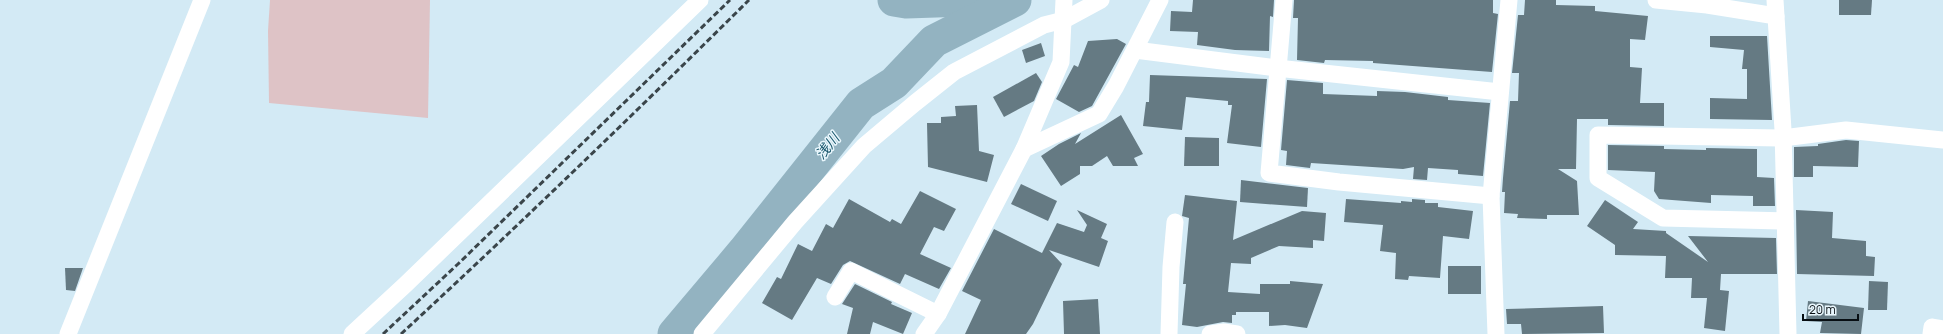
<svg xmlns="http://www.w3.org/2000/svg" width="1943" height="334" viewBox="0 0 1943 334" font-family="Manrope,'Noto Sans JP',sans-serif">
<style>
.green{fill:#dec3c6}
.lines{fill:none;stroke-linecap:round;stroke-linejoin:round}
.river{stroke:#93b3c1;stroke-width:33}
.building{fill:#657a83}
.street{stroke:#fff;stroke-width:17}
.rail{stroke:#3a454a;stroke-width:3;stroke-dasharray:6 3;stroke-linecap:butt}
.labels{text-anchor:middle;dominant-baseline:central;stroke-width:3;stroke-linejoin:round;paint-order:stroke}
.water-label{font-size:14px;font-style:italic;fill:#18566c;stroke:#e8f6fc}
</style>
<rect width="100%" height="100%" fill="#d3eaf5"/>
<path class="green" d="M270,0H430L428,118L269,103L268,31Z"/>
<g class="lines">
<g class="river">
<path d="M894,0L906,2L966,0"/>
<path d="M674,334L744,251L861,104L894,83L934,41L1015,0"/>
</g>
</g>
<g class="building">
<path d="M1193,0H1274L1273,17L1270,16L1269,51L1235,50L1197,45L1198,32L1170,31L1171,11L1192,12Z"/>
<path d="M1294,0H1493V13L1498,14L1492,72L1373,63V61L1325,60L1324,63L1297,60L1298,18H1293Z"/>
<path d="M1525,0H1556V5L1595,6V11L1648,16L1645,40L1630,39V67L1642,68L1640,103H1664V126L1608,125V119H1577L1576,169H1558L1577,181L1579,215H1547V219L1517,218L1518,214L1504,213L1505,192H1502L1503,178L1510,101H1518L1519,73H1512L1518,15H1524Z"/>
<path d="M1839,0H1872L1871,15H1839Z"/>
<path d="M1710,36H1767L1772,120L1710,119V98L1747,99V69H1742L1744,50L1710,47Z"/>
<path d="M1117,39L1126,44L1092,106L1079,112L1056,99L1074,65L1078,67L1088,41Z"/>
<path d="M1041,43L1045,56L1026,63L1022,50Z"/>
<path d="M1036,73L1042,82L1034,101L1004,117L993,97Z"/>
<path d="M1150,75L1267,79L1261,147L1227,143L1232,105H1228V101L1186,97L1182,130L1143,126L1146,102H1149Z"/>
<path d="M1287,80L1323,83V94L1377,96V91L1405,92L1448,97V100L1490,103L1483,176L1458,174V170L1428,168L1427,180L1413,179L1414,167L1403,169L1311,163L1310,168L1286,165L1287,151L1281,150Z"/>
<path d="M977,105L979,151L994,155L987,182L928,167L927,123H941V117L956,116L955,106Z"/>
<path d="M1121,115L1143,154L1134,158L1138,166H1113L1107,156L1092,166H1080V174L1061,186L1041,156L1059,144L1081,133L1075,144Z"/>
<path d="M1185,137L1219,138V166H1184Z"/>
<path d="M1846,140L1859,141L1858,167L1813,166V177H1794V147L1818,146V144Z"/>
<path d="M1608,145L1664,146V149L1706,150V148L1757,149V177L1774,178L1775,206H1753V196L1711,195V203L1659,199L1654,191L1655,172L1608,170Z"/>
<path d="M1241,180L1308,188L1307,207L1240,202Z"/>
<path d="M1021,184L1057,201L1048,221L1011,204Z"/>
<path d="M920,191L956,209L944,231L934,227L920,254L951,268L939,289L905,274L900,284L850,261L843,265L831,284L817,278L792,320L762,303L777,277L781,279L798,244L812,251L826,224L833,228L849,199L890,222L892,219L901,224Z"/>
<path d="M1185,195L1237,201L1233,240L1302,211L1326,213L1324,241L1313,240V248L1279,246L1251,258V264L1231,263L1228,292L1260,294V284H1290V281L1323,284L1307,328L1285,325L1269,326V312H1236V315H1232V323L1223,322L1197,327L1182,325L1186,284H1183L1189,218L1182,216Z"/>
<path d="M1346,199L1401,203V201L1412,202V199L1425,200V203H1438V207L1473,211L1469,239L1443,236L1440,278L1409,276L1408,280L1395,279L1396,253L1380,251L1383,225L1344,222Z"/>
<path d="M1605,200L1638,222L1633,229L1666,231V233L1708,262L1688,236L1776,238L1777,274H1721L1720,290L1729,291L1725,331L1704,328L1707,298H1691L1692,278H1665L1666,256L1615,255V245L1587,226Z"/>
<path d="M1077,210L1107,224L1101,238L1108,241L1099,267L1049,250L1062,264L1033,324L1026,334H965L981,300L962,291L994,229L1042,253L1057,223L1084,232L1087,225Z"/>
<path d="M1796,210L1833,212L1832,238L1866,241V256L1875,257L1874,276L1797,274Z"/>
<rect x="1448" y="266" width="33" height="28"/>
<path d="M65,268H83L75,291L66,290Z"/>
<path d="M1869,281L1888,282L1887,310H1868Z"/>
<path d="M855,284L892,302L891,304L912,313L903,334L873,322L870,334H847L853,308L842,304Z"/>
<path d="M1098,299L1100,334H1064L1063,301Z"/>
<path d="M1808,301L1864,308L1861,334L1820,333L1822,322L1806,321Z"/>
<path d="M1603,306L1604,333L1522,334L1521,324H1507L1506,309Z"/>
</g>
<g class="lines">
<g class="street">
<path d="M1284,0L1269,173L1339,182L1491,196"/>
<path d="M1656,0L1707,5L1776,16"/>
<path d="M1775,0L1783,130L1788,334"/>
<path d="M1135,50L1277,68L1500,92"/>
<path d="M1024,149L1099,114L1116,86L1160,0"/>
<path d="M1785,221L1663,218L1598,178V135L1783,138L1846,130L1943,140"/>
<path d="M835,297L851,271L938,314"/>
<path d="M68,334L202,0"/>
<path d="M352,334L405,285L700,0"/>
<path d="M702,334L795,222L864,146L915,103L954,72L1044,25L1064,20L1101,0"/>
<path d="M924,334L938,314L1024,149L1061,62L1064,0"/>
<path d="M1169,334L1171,267L1175,222"/>
<path d="M1210,334L1224,332L1237,334"/>
<path d="M1496,334L1491,196L1509,0"/>
<path d="M1931,334L1932,327L1943,329"/>
</g>
<g class="rail">
<path d="M383,334L458,264L730,0"/>
<path d="M401,334C519,225 635,113 749,0"/>
</g>
</g>
<g class="labels">
<g class="water-label">
<text transform="translate(827 146) rotate(-51)">浅川</text>
</g>
</g>
<path d="M1803 314v6h55v-6" fill="none" stroke="#070e12" stroke-width="2"/>
<text x="1809" y="314" font-size="12" fill="#070e12" stroke="#e8f6fc" stroke-width="3" paint-order="stroke">20 m</text>
</svg>
